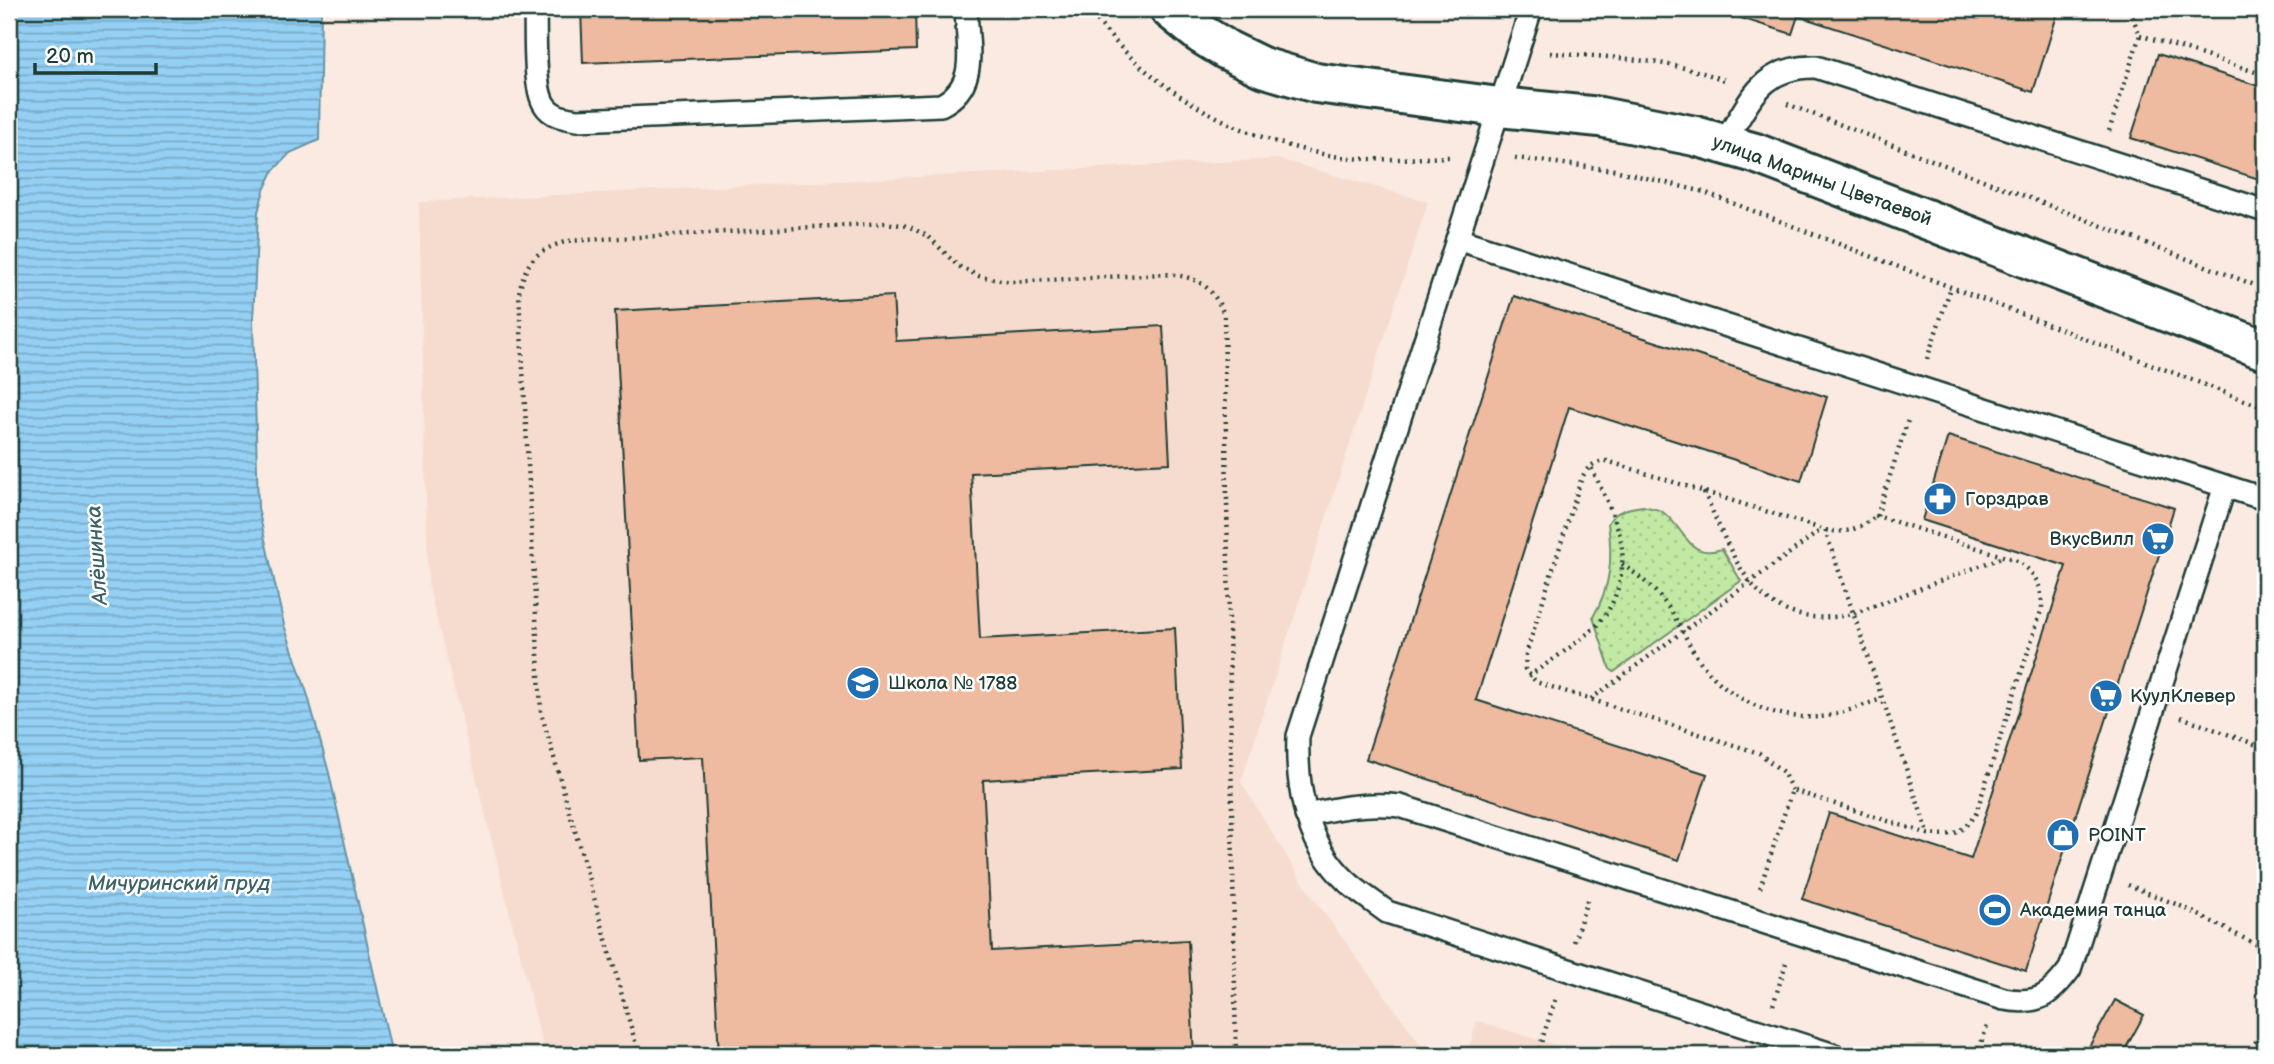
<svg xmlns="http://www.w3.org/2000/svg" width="2274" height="1064" viewBox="0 0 2274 1064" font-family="'Balsamiq Sans',sans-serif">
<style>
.built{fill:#f6dcce}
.park{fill:url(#park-dots);stroke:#70936c;stroke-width:2}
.water{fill:url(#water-rules);stroke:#6595a7;stroke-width:2}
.building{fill:#eebaa0;stroke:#1f3d34;stroke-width:2}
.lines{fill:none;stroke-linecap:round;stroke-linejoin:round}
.lane-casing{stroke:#1f3d34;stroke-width:26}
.street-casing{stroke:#1f3d34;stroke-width:44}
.path{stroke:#1f3d34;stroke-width:4.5;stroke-dasharray:2 5;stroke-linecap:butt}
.lane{stroke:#fff;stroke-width:21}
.street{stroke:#fff;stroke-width:38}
.labels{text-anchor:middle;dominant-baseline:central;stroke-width:5;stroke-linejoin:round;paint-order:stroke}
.street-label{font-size:19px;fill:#1f3d34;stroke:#fff}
.poi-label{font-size:19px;fill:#1f3d34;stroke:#fff;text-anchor:start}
.water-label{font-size:21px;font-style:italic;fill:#3c6264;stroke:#fff}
</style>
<defs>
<pattern id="park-dots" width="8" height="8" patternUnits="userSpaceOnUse" patternTransform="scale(1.75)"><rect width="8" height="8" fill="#c1e9a4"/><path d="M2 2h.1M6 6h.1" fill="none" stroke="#a5c98e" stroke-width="1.8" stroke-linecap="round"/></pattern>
<pattern id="water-rules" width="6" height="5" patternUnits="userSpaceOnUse" patternTransform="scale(1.75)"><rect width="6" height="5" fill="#94cff4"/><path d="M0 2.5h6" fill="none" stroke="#78a9c6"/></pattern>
</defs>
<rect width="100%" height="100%" fill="#faeae2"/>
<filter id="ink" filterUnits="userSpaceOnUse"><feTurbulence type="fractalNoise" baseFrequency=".0143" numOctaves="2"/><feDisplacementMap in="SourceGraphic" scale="14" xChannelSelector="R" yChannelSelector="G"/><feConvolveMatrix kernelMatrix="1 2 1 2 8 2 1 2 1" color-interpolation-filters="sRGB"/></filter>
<g filter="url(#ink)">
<g class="built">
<path d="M1278,159L1428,202L1241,782L1308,891L1422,1046L1450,1055H545L428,584L419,202Z"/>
<path d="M1477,1021L1542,1041L1586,1055H1467Z"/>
</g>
<path class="park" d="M1643,506C1650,508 1658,508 1664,513C1687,531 1688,560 1722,549L1741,581L1614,672L1610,669L1593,617C1611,586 1613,558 1608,523C1615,510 1629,508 1643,506Z"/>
<path class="water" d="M9,9H321L319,140L290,153L273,171L264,190L258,212L253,321L258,508L284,625L308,696L329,773L392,1055H9Z"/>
<g class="building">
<path d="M581,9H915L916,50L583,63Z"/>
<path d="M1712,9H2059L2033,92L1798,16L1792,34Z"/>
<path d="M2158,54L2265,88V181L2131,138Z"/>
<path d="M893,296L896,341L1163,326L1170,463L971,473L980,639L1175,628L1182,769L983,780L992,951L1188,940L1194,1055H719L703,757L639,760L615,311Z"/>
<path d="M1514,296L1827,397L1801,481L1569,407L1559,439L1476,700L1707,774L1679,860L1366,759Z"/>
<path d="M1948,436L2174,508L2026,971L1802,899L1829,813L1971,859L2066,566L1922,520Z"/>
<path d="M2115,1000L2144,1015L2122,1055H2088L2085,1054Z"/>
</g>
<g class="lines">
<defs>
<g id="lane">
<path d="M535,9C536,31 533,86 544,104C551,116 564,118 577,120L941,105C980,85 967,46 966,9"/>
<path d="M1531,9L1298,736C1296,791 1307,848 1352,886C1363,895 1375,903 1387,912L1834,1055"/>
<path d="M1723,144C1751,102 1759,66 1816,67L2265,211"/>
<path d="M1457,239L2265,499"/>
<path d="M1306,815C1338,808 1367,802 1400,806L2004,999C2038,1005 2050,996 2070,969L2225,486"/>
</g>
<path id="street" d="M1170,9L1201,34L1227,50L1262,67L1316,83L1499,107L1600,117L1695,136L1755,153L2265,350"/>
</defs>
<use href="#lane" class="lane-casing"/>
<use href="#street" class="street-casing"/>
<g class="path">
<path d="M1089,9C1143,87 1241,141 1334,156C1373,162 1412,158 1451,157"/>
<path d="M2140,35L2265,75"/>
<path d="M1550,53C1610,57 1670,59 1727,81"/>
<path d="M1787,104L2265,289"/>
<path d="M2109,131L2140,35L2129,9"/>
<path d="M1515,158L1614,170L1704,192L2265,408"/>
<path d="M1927,359L1951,287"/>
<path d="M1704,492C1736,563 1757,634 1853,614L2003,557"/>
<path d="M1825,530L1928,833"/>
<path d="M1622,564C1642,578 1659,592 1672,613C1683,630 1690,648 1702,664C1730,700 1774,720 1820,717C1841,715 1862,705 1882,699"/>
<path d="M1529,676C1550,661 1574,646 1594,628C1619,605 1629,562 1618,529C1611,508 1600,486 1590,465"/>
<path d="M1591,699L1821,530"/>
<path d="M2181,717L2265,748"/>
<path d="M1792,790L1783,772L1759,753L1536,682L1525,669L1526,654L1581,480C1587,467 1593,462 1607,461L1825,530C1849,534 1857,529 1877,516"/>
<path d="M2128,885L2183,907L2265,949"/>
<path d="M1760,888L1792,790L1928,834C1954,836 1960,835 1976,813L2042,608C2042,584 2035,572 2015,560L1877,516L1909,417"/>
<path d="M1574,942L1588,897"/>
<path d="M1773,1005L1787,960"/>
<path d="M639,1055L541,712L519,293C526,260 536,250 568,241L885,223L908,226L929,237L958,266L979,276L1011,282L1164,274C1196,276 1211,284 1224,314L1236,1055"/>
<path d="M1537,1055L1556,997"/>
<path d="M1977,1055L1987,1026"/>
<path d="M2248,1055L2265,1026"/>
</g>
<use href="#lane" class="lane"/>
<use href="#street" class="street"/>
</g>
</g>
<defs>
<symbol id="pharmacy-disc" viewBox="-11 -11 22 22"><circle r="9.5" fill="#1f6fb2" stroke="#fff"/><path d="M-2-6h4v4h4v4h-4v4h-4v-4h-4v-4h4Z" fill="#fff"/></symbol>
<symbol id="supermarket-disc" viewBox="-11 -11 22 22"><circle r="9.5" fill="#1f6fb2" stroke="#fff"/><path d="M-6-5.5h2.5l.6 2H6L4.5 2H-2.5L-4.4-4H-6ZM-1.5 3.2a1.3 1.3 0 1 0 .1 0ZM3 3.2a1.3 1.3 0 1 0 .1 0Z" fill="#fff"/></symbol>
<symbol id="school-disc" viewBox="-11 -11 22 22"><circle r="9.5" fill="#1f6fb2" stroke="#fff"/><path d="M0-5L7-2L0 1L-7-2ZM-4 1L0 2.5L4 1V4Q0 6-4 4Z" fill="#fff"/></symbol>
<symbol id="shop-disc" viewBox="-11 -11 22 22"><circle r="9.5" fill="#1f6fb2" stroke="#fff"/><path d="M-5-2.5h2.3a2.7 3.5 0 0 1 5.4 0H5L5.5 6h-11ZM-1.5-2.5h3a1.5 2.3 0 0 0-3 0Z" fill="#fff"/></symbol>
<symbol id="stadium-disc" viewBox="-11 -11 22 22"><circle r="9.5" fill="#1f6fb2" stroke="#fff"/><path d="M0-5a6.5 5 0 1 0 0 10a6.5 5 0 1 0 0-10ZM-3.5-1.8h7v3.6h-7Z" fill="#fff"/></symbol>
</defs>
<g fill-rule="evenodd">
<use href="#pharmacy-disc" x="1921" y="480" width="38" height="38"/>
<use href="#supermarket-disc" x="2139" y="520" width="38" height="38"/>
<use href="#school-disc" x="844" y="664" width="38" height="38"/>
<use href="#supermarket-disc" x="2087" y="677" width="38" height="38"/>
<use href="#shop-disc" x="2044" y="816" width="38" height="38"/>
<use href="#stadium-disc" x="1976" y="891" width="38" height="38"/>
</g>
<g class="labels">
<g class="street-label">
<text transform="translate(1822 181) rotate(20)">улица Марины Цветаевой</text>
</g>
<g class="poi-label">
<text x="1965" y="499">Горздрав</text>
<text x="2134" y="539" text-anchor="end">ВкусВилл</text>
<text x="888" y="683">Школа № 1788</text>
<text x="2130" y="696">КуулКлевер</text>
<text x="2088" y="835">POINT</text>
<text x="2020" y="910">Академия танца</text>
</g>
<g class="water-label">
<text transform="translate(97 555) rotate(-94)">Алёшинка</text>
<text x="179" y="883">Мичуринский пруд</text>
</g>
</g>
<rect width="2274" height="1064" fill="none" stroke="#fff" stroke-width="35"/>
<rect x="18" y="18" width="2239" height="1029" fill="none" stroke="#1f3d34" stroke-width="2.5" filter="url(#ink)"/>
<path d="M35 63v10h121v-10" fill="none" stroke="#1f3d34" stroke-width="3.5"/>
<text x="46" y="63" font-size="21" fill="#1f3d34" stroke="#ffffff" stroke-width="5" paint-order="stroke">20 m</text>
</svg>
